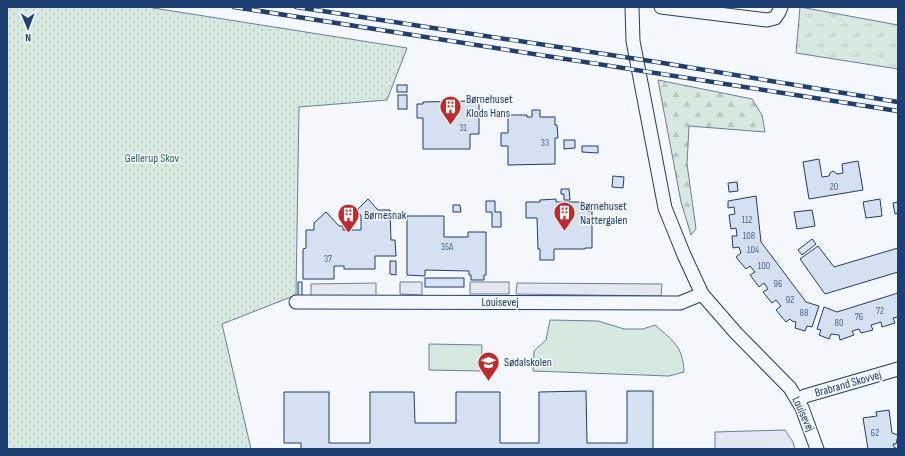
<svg xmlns="http://www.w3.org/2000/svg" width="905" height="456" viewBox="0 0 905 456" font-family="'Sofia Sans Condensed',sans-serif">
<style>
.grass{fill:url(#grass-tufts);stroke:#687fa3}
.forest{fill:url(#forest-firs);stroke:#687fa3}
.park{fill:url(#park-dots);stroke:#687fa3}
.pitch{fill:#d7e8df;stroke:#687fa3}
.parking{fill:#e3e8f0;stroke:#687fa3}
.building{fill:#d5e0f0;stroke:#1d3f73}
.lines{fill:none;stroke-linecap:round;stroke-linejoin:round}
.street-casing{stroke:#1d3f73;stroke-width:15}
.street{stroke:#f4f7fb;stroke-width:13}
.rail-casing{stroke:#1d3f73;stroke-width:4.5}
.rail{stroke:#f4f7fb;stroke-width:3;stroke-dasharray:9;stroke-linecap:butt}
.labels{text-anchor:middle;dominant-baseline:central;stroke-width:3;stroke-linejoin:round;paint-order:stroke}
.number-label{font-size:10px;fill:#4b6792}
.poi-label{font-size:12px;fill:#1d3f73;stroke:#f4f7fb;text-anchor:start}
.park-label{font-size:12px;fill:#2c6c60;stroke:#f4f7fb}
.street-label{font-size:12px;fill:#1d3f73;stroke:#f4f7fb}
</style>
<defs>
<pattern id="grass-tufts" width="24" height="20" patternUnits="userSpaceOnUse"><rect width="24" height="20" fill="#d7e8df"/><path d="M3 7l-1-3M5 7V3M7 7l1-3M15 17l-1-3M17 17v-4M19 17l1-3" fill="none" stroke="#b8c8c3"/></pattern>
<pattern id="forest-firs" width="22" height="20" patternUnits="userSpaceOnUse"><rect width="22" height="20" fill="#d7e8df"/><path d="M5 1l3.5 6h-7zM16 11l3.5 6h-7z" fill="#b8c8c3"/></pattern>
<pattern id="park-dots" width="8" height="8" patternUnits="userSpaceOnUse"><rect width="8" height="8" fill="#d7e8df"/><path d="M2 2h.1M6 6h.1" fill="none" stroke="#b8c8c3" stroke-width="1.8" stroke-linecap="round"/></pattern>
</defs>
<rect width="100%" height="100%" fill="#f4f7fb"/>
<path class="grass" d="M800,7L898,25V69L796,53Z"/>
<path class="forest" d="M658,80L752,99L762,115L765,132L689,126L687,164L696,229L691,235L681,202Z"/>
<path class="park" d="M7,7H147L407,48L387,100L299,107L296,295L222,324L251,449H7Z"/>
<g class="pitch">
<path d="M550,320L598,321L624,329H643L655,325C673,341 683,346 684,372L669,376L533,371L534,351L546,340Z"/>
<path d="M429,344L482,345L481,371L429,370Z"/>
</g>
<g class="parking">
<path d="M400,282H422V295L400,294Z"/>
<rect x="470" y="282" width="39" height="12"/>
<path d="M376,283V296H311V284Z"/>
<path d="M517,283L662,284L661,296L516,294Z"/>
<path d="M785,430L793,442L795,449H715V432Z"/>
</g>
<g class="building">
<rect x="397" y="85" width="10" height="7"/>
<rect x="398" y="95" width="9" height="14"/>
<path d="M470,101V104L479,103V134H470V149H423V118H417V104H423V102Z"/>
<path d="M532,110H540V117H555V125H557L558,138H555V164L508,165V146H501V133H508V117H510V115H527V117H532Z"/>
<path d="M564,140H575V148L564,149Z"/>
<path d="M582,146H598V153L582,152Z"/>
<path d="M819,159L822,177L829,176L830,173L833,171L837,174L843,173L842,164L858,161L863,190L809,199L803,162Z"/>
<path d="M613,176L624,177L623,188L612,187Z"/>
<path d="M737,182L738,191L729,192L728,183Z"/>
<path d="M561,189H569L570,200H564V194H561Z"/>
<path d="M756,196L761,242L806,302L819,306L812,327L807,326L805,331L795,328L796,322L792,321L790,319L786,322L776,310L781,306L776,300L772,303L763,292L768,289L764,283L759,287L750,275L755,272L750,266L746,269L736,257L741,253L739,247L733,248L732,236H737L736,228L731,229L729,215L735,214L734,207L728,208V201Z"/>
<path d="M368,199L378,210H390L391,240H395L396,256H375V269H344V266H334V279H303V249L306,248V230H314V223L326,212L339,226H343V230H361V216L357,210Z"/>
<path d="M556,199V202H585V211H592V248H585V249H554V260H540V249H538L537,218H526V202H540V200Z"/>
<path d="M880,199L882,216L866,218L863,202Z"/>
<path d="M486,201H495V212H501V227H492V212H486Z"/>
<path d="M898,202V213L895,214L893,203Z"/>
<path d="M453,205H460L461,212H453Z"/>
<path d="M812,210L815,226L797,229L794,212Z"/>
<path d="M407,216H444V237H468V232H486V275H484V280H471V275H469V271L425,270V276L407,275Z"/>
<path d="M812,239L816,244L802,255L798,250Z"/>
<path d="M818,246L834,267L898,248V272L825,294L800,259Z"/>
<path d="M390,261H396V275L390,274Z"/>
<rect x="425" y="278" width="39" height="9"/>
<rect x="298" y="282" width="4" height="14"/>
<path d="M898,293V317L893,318L895,323L882,327L881,322L871,325L873,330L861,333L859,329L852,331L854,335L840,340L839,335L831,334L829,339L819,335L821,330L817,329L824,307L837,312Z"/>
<path d="M586,391L587,443H627V391H653V449H301V443H284V392H329V443H370V392H414L415,423H456V392H500V443H539V392Z"/>
<path d="M889,410L892,433L898,435L896,444H893L894,447L898,449H868L863,418L877,416L876,412Z"/>
</g>
<g class="lines">
<defs>
<g id="street">
<path d="M632,7L633,41L665,208L684,255L702,294L736,333L790,388L802,408L817,449"/>
<path d="M661,7L767,20L775,18L779,12L781,7"/>
<path d="M296,302L680,303L702,294"/>
<path d="M798,400L805,396L898,369"/>
</g>
</defs>
<use href="#street" class="street-casing"/>
<use href="#street" class="street"/>
<defs>
<g id="rail">
<path d="M234,7L898,111"/>
<path d="M296,7L663,63L898,102"/>
</g>
</defs>
<use href="#rail" class="rail-casing"/>
<use href="#rail" class="rail"/>
</g>
<defs>
<symbol id="building-pin" viewBox="-11 -11 22 30"><path d="M0 17L-7.5 6A9.5 9.5 0 1 1 7.5 6Z" fill="#c62828" stroke="#f4f7fb"/><path d="M-4-6H4V6H1V3H-1V6H-4ZM-2.5-4.3h1.7v1.8h-1.7ZM.8-4.3h1.7v1.8H.8ZM-2.5-1h1.7V.8h-1.7ZM.8-1h1.7V.8H.8Z" fill="#fff"/></symbol>
<symbol id="school-pin" viewBox="-11 -11 22 30"><path d="M0 17L-7.5 6A9.5 9.5 0 1 1 7.5 6Z" fill="#c62828" stroke="#f4f7fb"/><path d="M0-5L7-2L0 1L-7-2ZM-4 1L0 2.5L4 1V4Q0 6-4 4Z" fill="#fff"/></symbol>
</defs>
<g fill-rule="evenodd">
<use href="#building-pin" x="438" y="94" width="25" height="34"/>
<use href="#building-pin" x="552" y="200" width="25" height="34"/>
<use href="#building-pin" x="336" y="202" width="25" height="34"/>
<use href="#school-pin" x="476" y="350" width="25" height="34"/>
</g>
<g class="labels">
<g class="number-label">
<text x="463" y="128">31</text>
<text x="545" y="143">33</text>
<text x="834" y="187">20</text>
<text x="747" y="220">112</text>
<text x="749" y="236">108</text>
<text x="447" y="247">35A</text>
<text x="753" y="250">104</text>
<text x="328" y="259">37</text>
<text x="764" y="266">100</text>
<text x="778" y="284">96</text>
<text x="790" y="300">92</text>
<text x="880" y="311">72</text>
<text x="804" y="313">88</text>
<text x="859" y="317">76</text>
<text x="839" y="323">80</text>
<text x="875" y="433">62</text>
</g>
<g class="poi-label">
<text x="466" y="99">Børnehuset<tspan x="466" dy="14">Klods Hans</tspan></text>
<text x="580" y="206">Børnehuset<tspan x="580" dy="14">Nattergalen</tspan></text>
<text x="364" y="215">Børnesnak</text>
<text x="504" y="362">Sødalskolen</text>
</g>
<g class="park-label">
<text x="152" y="158">Gellerup Skov</text>
</g>
<g class="street-label">
<text x="500" y="302">Louisevej</text>
<text transform="translate(848 384) rotate(-16)">Brabrand Skovvej</text>
<text transform="translate(803 414) rotate(65)">Louisevej</text>
</g>
</g>
<rect width="905" height="456" fill="none" stroke="#1d3f73" stroke-width="16"/>
<g transform="translate(28 28) rotate(179)" stroke="#f4f7fb" stroke-width="3" paint-order="stroke">
<path d="M0-3L7 15L0 10L-7 15Z" fill="#1d3f73"/>
<text y="-6" font-size="11" font-weight="bold" text-anchor="middle" fill="#1d3f73">N</text>
</g>
</svg>
